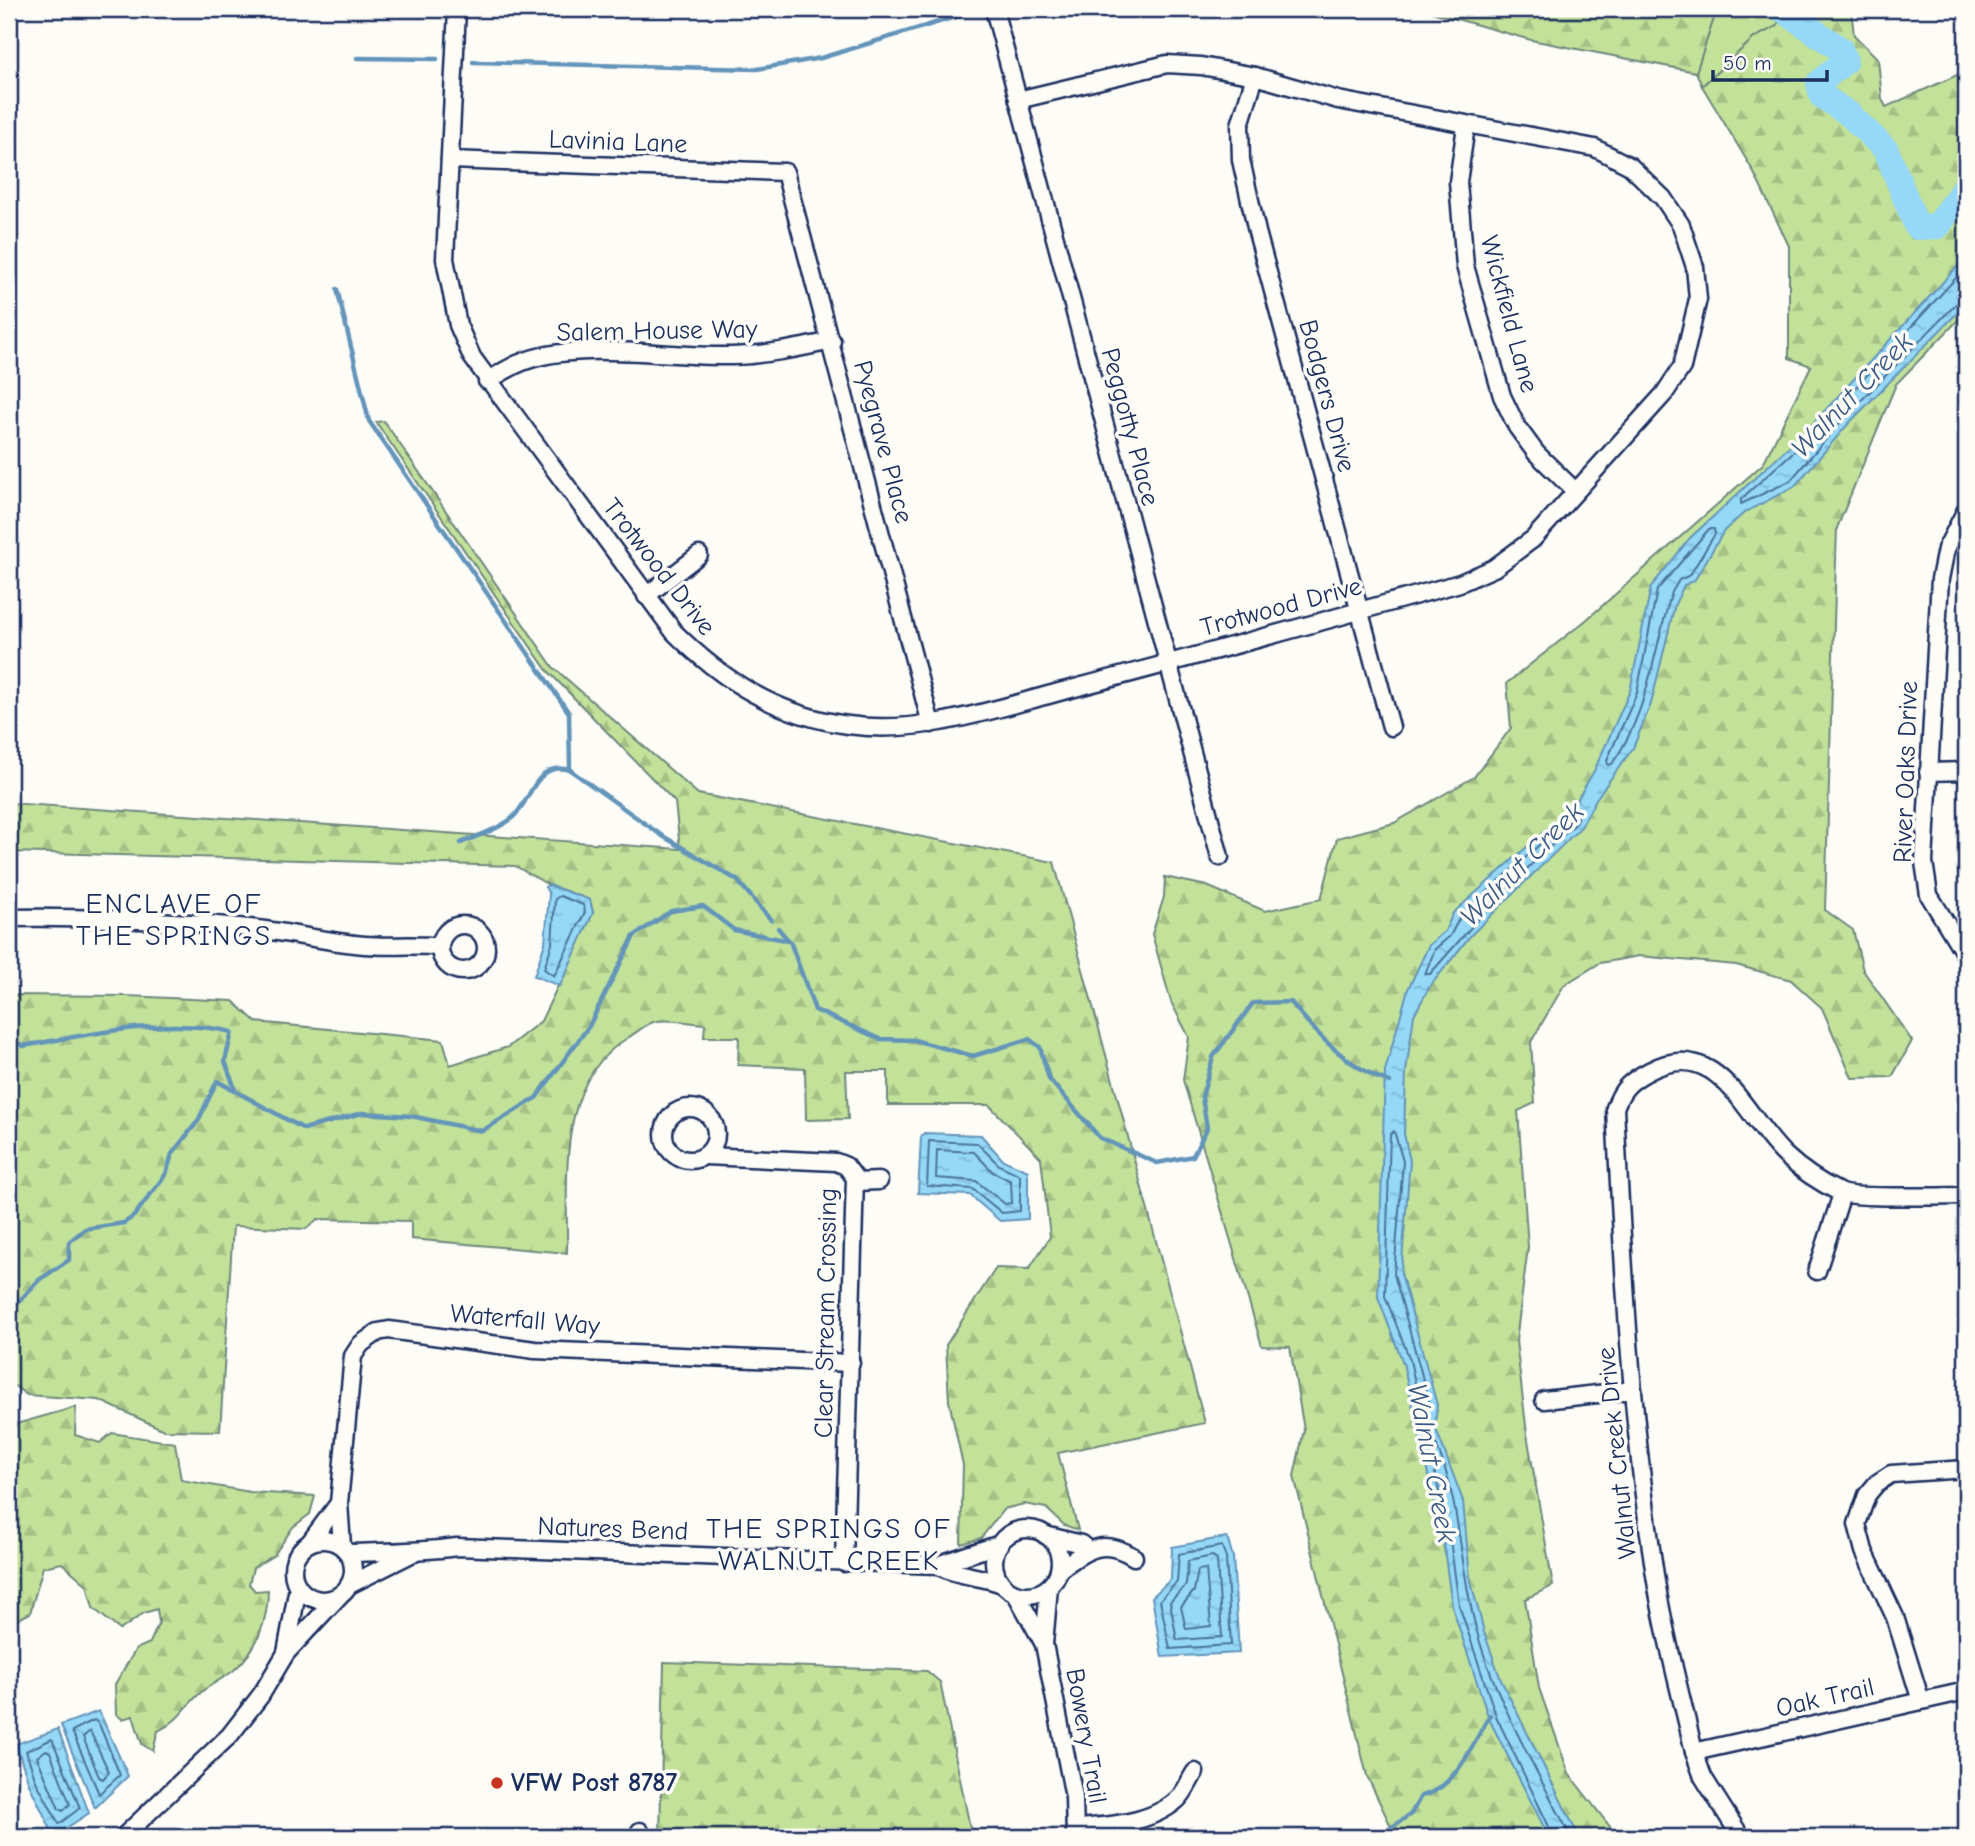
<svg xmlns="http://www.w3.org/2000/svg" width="1975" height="1846" viewBox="0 0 1975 1846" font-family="'Comic Neue',sans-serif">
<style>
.grass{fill:#c2e199;stroke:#6e887c;stroke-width:2}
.forest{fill:url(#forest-firs);stroke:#6e887c;stroke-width:2}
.water{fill:url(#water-ripples);stroke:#6494ba;stroke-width:2}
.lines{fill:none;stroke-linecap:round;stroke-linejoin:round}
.shore{stroke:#4c739b;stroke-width:2}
.stream{stroke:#6494ba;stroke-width:4.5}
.river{stroke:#95d8f7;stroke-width:26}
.street-casing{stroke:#1b2f5e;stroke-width:21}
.street{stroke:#fdfcf7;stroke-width:16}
.poi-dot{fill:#c8321e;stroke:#fdfcf7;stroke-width:2.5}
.labels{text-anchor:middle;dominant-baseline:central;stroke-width:7;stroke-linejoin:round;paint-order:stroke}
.street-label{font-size:26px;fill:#1b2f5e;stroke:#fdfcf7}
.poi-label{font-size:26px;font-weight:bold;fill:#1b2f5e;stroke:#fdfcf7;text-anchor:start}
.water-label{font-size:28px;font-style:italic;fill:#3a5984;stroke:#fdfcf7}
.neighbourhood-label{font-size:28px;letter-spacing:2px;fill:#1b2f5e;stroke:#fdfcf7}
</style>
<defs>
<pattern id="forest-firs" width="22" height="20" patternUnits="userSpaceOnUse" patternTransform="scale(1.75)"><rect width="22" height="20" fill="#c2e199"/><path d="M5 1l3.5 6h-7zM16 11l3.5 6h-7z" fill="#a6c186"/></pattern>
<pattern id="water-ripples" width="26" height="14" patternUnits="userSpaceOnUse" patternTransform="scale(1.75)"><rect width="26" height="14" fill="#95d8f7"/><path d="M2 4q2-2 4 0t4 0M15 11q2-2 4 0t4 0" fill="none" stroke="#80bad6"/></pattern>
</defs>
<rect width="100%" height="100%" fill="#fdfcf7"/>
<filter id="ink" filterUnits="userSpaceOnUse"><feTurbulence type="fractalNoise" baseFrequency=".0143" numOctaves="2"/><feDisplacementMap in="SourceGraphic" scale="14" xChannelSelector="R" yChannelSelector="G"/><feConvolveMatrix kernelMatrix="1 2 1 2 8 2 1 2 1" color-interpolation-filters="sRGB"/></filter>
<g filter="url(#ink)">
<path class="grass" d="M1717,9H1784L1777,26L1754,38L1702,86L1696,72Z"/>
<g class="forest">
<path d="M1421,9H1717L1696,72L1531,40Z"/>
<path d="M1784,9H1851L1854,35L1878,59L1882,99L1886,107L1966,71V312L1896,384L1837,528L1825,910L1853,930L1863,970L1912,1041L1892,1077L1852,1078L1822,1008L1791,980L1736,965L1639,956L1600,963L1564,985L1531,1042L1535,1103L1518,1111L1528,1247L1516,1341L1527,1434L1553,1586L1525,1599L1539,1688L1569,1774L1618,1837H1396L1367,1776L1294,1476L1304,1430L1290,1347L1262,1346L1183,1080L1189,1037L1171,1002L1152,934L1164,897L1165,877L1207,886L1265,911L1321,899L1337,838L1394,823L1474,777L1511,728L1507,683L1585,621L1763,464L1811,366L1789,358V246L1752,169L1702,86L1754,38L1777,26Z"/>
<path d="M384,421L553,667L698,794L1054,862L1205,1423L1058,1453L1078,1530L1064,1525L1046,1508L1024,1504L1004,1509L981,1538L961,1544L963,1465L949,1401L946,1345L996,1268L1029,1269L1050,1237L1041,1158L989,1105H888V1071H846L848,1119L806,1120L805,1068L738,1065L739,1037H704L705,1024C690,1023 672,1019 657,1021C648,1022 637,1032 629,1037C555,1081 568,1178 567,1253L411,1239V1221L318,1219L306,1229L233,1226L220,1431L164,1430L99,1400L27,1395L9,1382V995L127,996L233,1001L256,1022L443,1040L450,1065L508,1047L541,1021L593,913L590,900L549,885L515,866L9,852V803L680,849L675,802L546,669L376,422Z"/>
<path d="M76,1407L75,1435L100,1443L112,1433L175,1443L181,1480L250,1492L315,1496L310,1514L293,1527L274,1555L253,1568L249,1584L255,1591L268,1590C268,1620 257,1651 233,1671C221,1680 207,1686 197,1696C182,1711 178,1721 158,1731L153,1751L142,1744L133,1716L122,1719L116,1714L115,1684L136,1649L150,1643L159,1622L157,1609L144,1613L120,1630L93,1608L87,1585L62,1563L43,1567L30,1613L9,1624V1426Z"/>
<path d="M664,1662L927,1671L940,1682L972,1837H660Z"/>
</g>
<g class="water">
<path d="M1966,257V304L1849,423L1794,487L1745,512L1724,531L1694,581L1684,585L1675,604L1651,704L1633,748L1596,799L1581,827L1471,935L1430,986L1414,1015L1406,1071L1404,1134L1410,1161L1401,1273L1437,1405L1435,1426L1463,1501L1470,1578L1484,1632L1501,1680L1579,1837H1549L1489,1719L1452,1606L1443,1541L1403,1363L1378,1297L1385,1071L1408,989L1429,945L1445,931L1453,913L1574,805L1594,771L1630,691L1651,587L1690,538L1809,428Z"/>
<path d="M549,885L590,900L593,913L560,986L534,976L545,943L549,894L545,887Z"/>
<path d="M924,1133L981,1135L1003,1160L1028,1171V1219L1000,1221L970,1195L918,1193L921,1137Z"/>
<path d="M1227,1537L1233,1557L1239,1653L1162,1657L1152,1597L1171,1579L1172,1547Z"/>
<path d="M99,1711L128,1776L95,1808L61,1725Z"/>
<path d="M58,1729L89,1813L54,1836L29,1784L16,1744Z"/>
</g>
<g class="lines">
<g class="shore">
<path d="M1966,267L1814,433L1741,499V504L1790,481L1844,418L1958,302L1966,300"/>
<path d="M1709,529H1714L1715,534L1690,575L1679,580L1672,592C1653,651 1649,712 1612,764L1608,765L1607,760L1637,693L1657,590Z"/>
<path d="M1571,816L1577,817L1576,823L1503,891L1430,974H1425L1435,949L1450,936L1460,917Z"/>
<path d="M560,896L583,905L585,912L554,976L544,969L552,944L555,899Z"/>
<path d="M1394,1131L1403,1161L1394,1274L1430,1405L1426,1419L1422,1416L1410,1360L1385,1296L1390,1135Z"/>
<path d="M929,1141L977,1143L999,1165L1020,1175V1211L1002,1213L973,1189L927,1186Z"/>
<path d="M937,1150L974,1152L993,1172L1011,1181L1012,1203L1005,1204L976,1181L936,1178Z"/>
<path d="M1222,1546L1226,1558L1231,1645L1170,1649L1160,1600L1177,1582L1179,1554Z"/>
<path d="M1213,1556L1217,1560L1222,1637L1177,1640L1170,1602L1186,1585L1188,1561Z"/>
<path d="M1206,1569L1211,1626L1186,1629L1181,1607L1194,1591L1198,1570Z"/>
<path d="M94,1720L99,1724L120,1775L99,1794L72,1731Z"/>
<path d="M90,1731L109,1772L103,1779L99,1777L83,1737Z"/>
<path d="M52,1739L80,1808L59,1824L36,1781L26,1751Z"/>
<path d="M46,1750L50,1752L70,1804L63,1811L59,1809L37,1757Z"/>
<path d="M1554,1837L1496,1716L1459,1605L1450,1540L1429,1447L1432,1443L1436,1444C1462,1505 1459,1569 1477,1632C1495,1699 1539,1775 1571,1837"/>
</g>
<g class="stream">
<path d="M357,58L437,59"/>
<path d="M473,62L757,69L821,58L965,14"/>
<path d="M337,289L369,421L569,713L570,770"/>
<path d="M461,843C476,836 498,830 511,819C532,802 534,760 570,770L661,835L737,880L771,920"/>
<path d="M778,928L789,941"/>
<path d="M9,1038L23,1046C86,1035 169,1016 232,1032L225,1061L235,1089"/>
<path d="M9,1312L39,1280L69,1260V1242L85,1229L124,1223L134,1216L166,1174L172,1154L198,1121L217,1081L304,1129L362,1113L411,1116L482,1131L536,1098L589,1026L634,936L671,911L703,906L734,930L790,941L815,1010L880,1039L914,1040L973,1056L1029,1039L1040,1047L1049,1079L1100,1138L1157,1163L1193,1156L1207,1128L1202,1097L1213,1057L1253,1003L1291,1002C1317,1035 1349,1069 1390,1082"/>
<path d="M1387,1837L1389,1829L1411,1814L1421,1796C1456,1789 1473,1743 1490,1715"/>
</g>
<path class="river" d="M1782,9L1840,49L1845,61L1819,83L1822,96L1849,114L1886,150L1917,227L1938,226L1966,185"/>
<defs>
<g id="street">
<path d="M457,9L445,259L458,325L472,357L674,632C723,681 777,715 848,725C923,736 999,707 1071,689C1201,655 1331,619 1460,583L1494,568L1533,539L1664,394L1682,367L1698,299L1695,267L1681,225L1663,198L1630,166L1595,148L1338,100L1255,76L1201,66L1167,64L1018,100"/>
<path d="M994,9L1220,857"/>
<path d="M1255,76L1240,125L1241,160L1257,232L1391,727"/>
<path d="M1466,126L1458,182L1465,266L1502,396L1517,427L1536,453L1575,491"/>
<path d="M450,160L785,172L931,724"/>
<path d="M487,381C498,375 508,368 520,363C574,339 672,358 732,356C766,355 799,348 832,341"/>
<path d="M1966,510L1946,549L1940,579L1924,862L1929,895L1966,956"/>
<path d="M646,596L699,555"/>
<path d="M1928,772L1966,771"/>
<path d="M9,918C89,917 169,920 249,928C288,932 326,942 365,945C390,947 415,944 440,947"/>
<circle cx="463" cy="948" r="23"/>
<circle cx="690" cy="1134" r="26"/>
<path d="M705,1156L836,1162L846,1166L855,1178L844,1563"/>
<path d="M856,1182L879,1181"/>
<path d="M1817,1271L1842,1194"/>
<path d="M1544,1400L1633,1390"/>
<circle cx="1027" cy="1562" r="33"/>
<path d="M1045,1535L1081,1544L1087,1549"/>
<circle cx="323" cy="1570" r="30"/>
<path d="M310,1542L339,1503"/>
<path d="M342,1546L339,1503L353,1356L361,1344L378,1332L389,1330L535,1350L851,1363"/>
<path d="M349,1553C386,1552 421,1552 457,1547L937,1565L1000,1544"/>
<path d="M937,1565C956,1576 981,1576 1002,1584"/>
<path d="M1060,1569C1087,1550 1102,1537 1134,1557"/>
<path d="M349,1585L413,1553"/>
<path d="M1016,1594L1044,1644L1074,1797L1075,1837"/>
<path d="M1044,1644L1049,1587"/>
<path d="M286,1653L298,1587"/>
<path d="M1921,1701L1895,1617L1864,1551L1857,1524L1867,1495L1877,1483L1891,1474L1966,1469"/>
<path d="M1694,1752L1966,1691"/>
<path d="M1077,1828C1110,1826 1151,1823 1177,1800C1185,1793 1189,1781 1195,1772"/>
<path d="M123,1837L230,1735L261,1695L286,1653L340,1595"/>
<path d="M640,1837V1831"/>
<path d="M1741,1837L1703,1777L1694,1752C1681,1694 1664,1635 1655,1575C1631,1421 1623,1264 1615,1108C1622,1088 1630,1081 1649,1071C1719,1034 1744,1117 1786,1156C1801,1170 1821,1183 1839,1192C1851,1199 1945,1196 1966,1196"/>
</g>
</defs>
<use href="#street" class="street-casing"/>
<use href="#street" class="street"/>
</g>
</g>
<circle class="poi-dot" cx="497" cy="1783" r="7"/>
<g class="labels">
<g class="street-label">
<text transform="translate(618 142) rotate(2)">Lavinia Lane</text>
<text transform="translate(1509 314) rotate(75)">Wickfield Lane</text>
<text transform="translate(657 331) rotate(-1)">Salem House Way</text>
<text transform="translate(1327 396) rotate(75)">Bodgers Drive</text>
<text transform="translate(1130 427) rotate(75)">Peggotty Place</text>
<text transform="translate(883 442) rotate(75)">Pyegrave Place</text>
<text transform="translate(659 567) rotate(52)">Trotwood Drive</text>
<text transform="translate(1281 607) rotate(-15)">Trotwood Drive</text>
<text transform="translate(1906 772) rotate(-88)">River Oaks Drive</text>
<text transform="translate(826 1313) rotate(-89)">Clear Stream Crossing</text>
<text transform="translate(525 1320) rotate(5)">Waterfall Way</text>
<text transform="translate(1617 1453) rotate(-96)">Walnut Creek Drive</text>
<text transform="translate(613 1529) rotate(2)">Natures Bend</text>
<text transform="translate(1825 1698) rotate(-13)">Oak Trail</text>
<text transform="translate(1086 1736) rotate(80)">Bowery Trail</text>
</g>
<g class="poi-label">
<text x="511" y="1783">VFW Post 8787</text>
</g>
<g class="water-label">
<text transform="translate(1852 395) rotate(-46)">Walnut Creek</text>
<text transform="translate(1522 864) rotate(-45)">Walnut Creek</text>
<text transform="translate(1432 1463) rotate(79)">Walnut Creek</text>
</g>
<g class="neighbourhood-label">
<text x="174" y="904">ENCLAVE OF<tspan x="174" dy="32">THE SPRINGS</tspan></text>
<text x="829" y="1529">THE SPRINGS OF<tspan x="829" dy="32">WALNUT CREEK</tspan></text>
</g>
</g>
<rect width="1975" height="1846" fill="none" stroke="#fdfcf7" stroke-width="35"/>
<rect x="18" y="18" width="1940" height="1811" fill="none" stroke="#1b2f5e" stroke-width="2.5" filter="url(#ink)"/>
<path d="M1713 70v10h114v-10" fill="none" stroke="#1b2f5e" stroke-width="3.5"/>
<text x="1723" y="70" font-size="21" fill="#1b2f5e" stroke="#fdfcf7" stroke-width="5" paint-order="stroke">50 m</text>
</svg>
